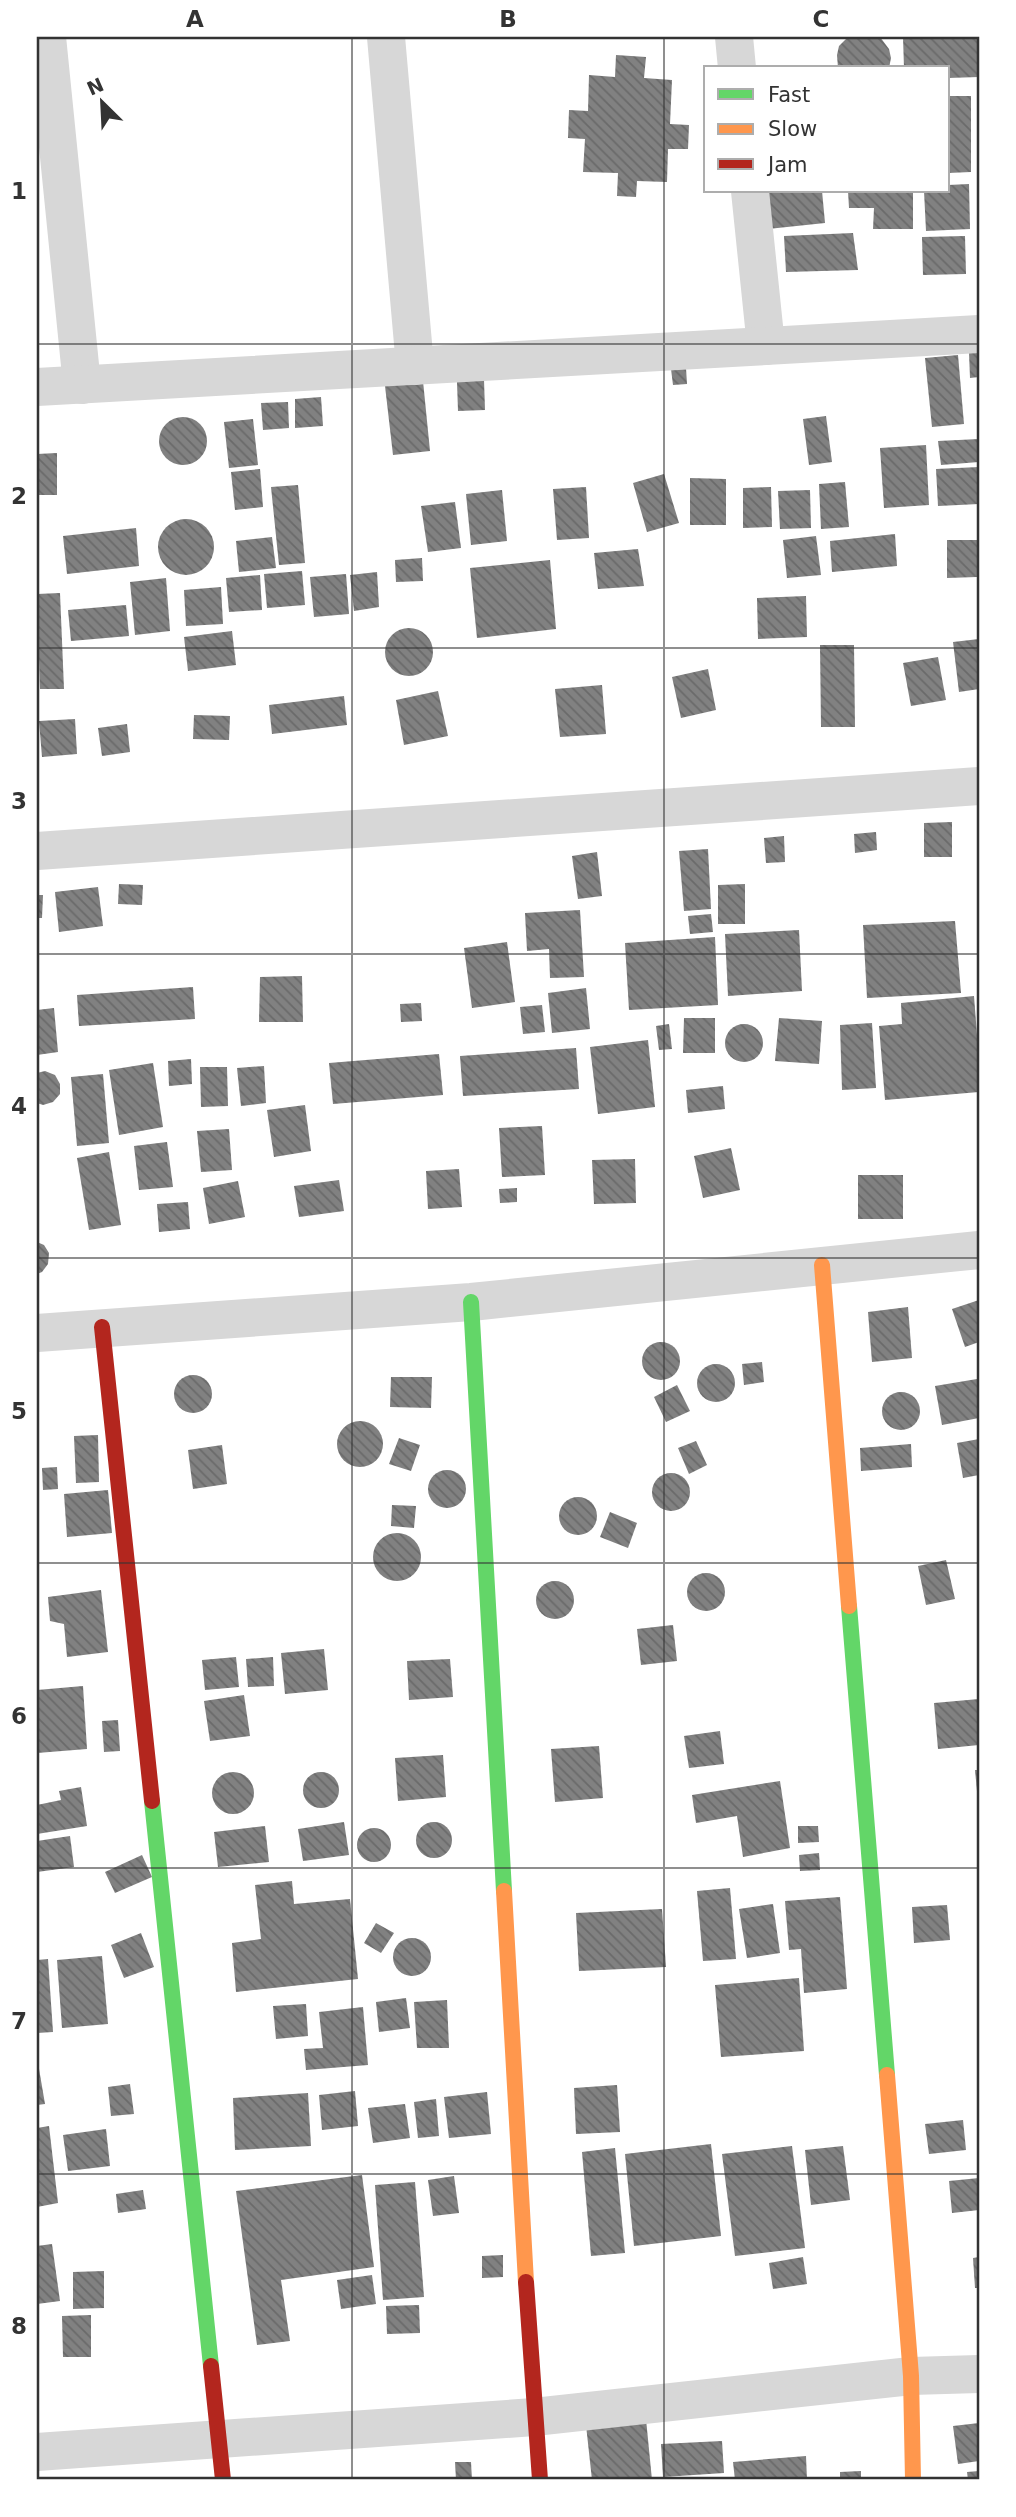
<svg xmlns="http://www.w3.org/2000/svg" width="1016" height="2517" viewBox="0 0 1016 2517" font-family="'DejaVu Sans',sans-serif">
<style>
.building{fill:url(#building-back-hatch)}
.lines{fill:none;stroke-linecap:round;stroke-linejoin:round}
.street{stroke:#d7d7d7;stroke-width:38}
.fast{stroke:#63d668;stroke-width:16}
.slow{stroke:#ff974d;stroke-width:16}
.jam{stroke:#b3261e;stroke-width:16}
.grid{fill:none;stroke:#333;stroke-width:2;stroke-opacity:0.55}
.neatline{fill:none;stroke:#333;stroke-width:2.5}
.grid-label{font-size:23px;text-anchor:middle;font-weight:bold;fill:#333}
</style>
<defs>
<pattern id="building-back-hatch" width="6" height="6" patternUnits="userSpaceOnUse" patternTransform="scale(1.75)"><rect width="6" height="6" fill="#818181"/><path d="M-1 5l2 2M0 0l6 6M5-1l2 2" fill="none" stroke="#6a6a6a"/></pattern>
</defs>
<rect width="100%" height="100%" fill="#fff"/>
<g class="building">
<path d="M848,37H880L889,49L891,58L889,68H838L837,55L839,46Z"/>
<path d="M903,37H978L979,77L948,78V68H904Z"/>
<path d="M616,55L646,57L644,78L672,80L670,124L689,125L688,149H668L667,182L637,181L636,197L617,196L618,173L583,172L585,139L568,138L569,110L588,111L589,75L615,77Z"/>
<path d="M948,96H971V172L948,173Z"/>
<path d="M969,184L970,229L926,231L924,191H948V185Z"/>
<path d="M764,191H822L825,223L768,229Z"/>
<path d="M848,191H913V229H873L874,208H849Z"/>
<path d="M853,233L858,270L786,272L784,236Z"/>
<path d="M965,236L966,274L923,275L922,237Z"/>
<path d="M969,353H979V377L970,378Z"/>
<path d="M958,355L964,424L932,427L925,358Z"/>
<path d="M686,368L687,384L673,385L671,369Z"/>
<path d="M484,380L485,410L458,411L457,382Z"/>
<path d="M423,381L430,451L393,455L385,386Z"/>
<path d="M321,397L323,426L295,428V399Z"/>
<path d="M288,402L289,428L263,430L261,403Z"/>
<path d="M826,416L832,462L809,465L803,419Z"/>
<circle cx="183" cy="441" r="24"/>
<path d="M253,419L258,465L229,468L224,422Z"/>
<path d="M979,439V462L941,465L938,441Z"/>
<path d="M926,445L929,505L884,508L880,448Z"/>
<path d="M57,453V495H37V454Z"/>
<path d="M979,467V504L938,506L936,469Z"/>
<path d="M260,469L263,507L235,510L231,472Z"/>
<path d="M664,474L679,523L647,532L633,483Z"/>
<path d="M690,478L726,479V525H690Z"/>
<path d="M845,482L849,527L821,529L819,484Z"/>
<path d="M298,485L305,563L279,565L271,487Z"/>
<path d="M586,487L589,538L557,540L553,489Z"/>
<path d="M771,487L772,527L743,528V488Z"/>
<path d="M502,490L507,541L471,545L466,494Z"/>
<path d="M810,490L811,528L780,529L778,491Z"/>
<path d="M455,502L461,548L428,552L421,506Z"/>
<circle cx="186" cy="547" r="28"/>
<path d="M136,528L139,566L67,574L63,536Z"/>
<path d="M895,534L897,566L832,572L830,541Z"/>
<path d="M816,536L821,575L787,578L783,540Z"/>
<path d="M272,537L276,568L239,572L236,541Z"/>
<path d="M947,540H977V577L947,578Z"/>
<path d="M638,549L644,586L598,589L594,553Z"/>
<path d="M422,558L423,581L396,582L395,560Z"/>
<path d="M550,560L556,629L477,638L470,568Z"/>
<path d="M302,571L305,605L267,608L264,574Z"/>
<path d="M377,572L379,607L354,611L350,575Z"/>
<path d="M346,574L349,614L314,617L310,577Z"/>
<path d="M260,575L262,610L229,612L226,578Z"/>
<path d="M166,578L170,631L135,635L130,582Z"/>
<path d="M221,587L223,624L186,626L184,590Z"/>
<path d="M60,593L64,689H40L37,594Z"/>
<path d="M806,596L807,637L758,639L757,598Z"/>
<path d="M126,605L129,636L71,641L68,610Z"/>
<circle cx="409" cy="652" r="24"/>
<path d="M232,631L236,665L188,671L184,637Z"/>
<path d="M979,639V689L959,692L953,642Z"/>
<path d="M820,645H854L855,727H821Z"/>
<path d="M938,657L946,700L911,706L903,663Z"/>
<path d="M708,669L716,710L681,718L672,677Z"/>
<path d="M602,685L606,734L560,737L555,689Z"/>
<path d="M438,691L448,736L404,745L396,700Z"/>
<path d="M344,696L347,725L272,734L269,705Z"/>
<path d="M194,715L230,716L229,740L193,739Z"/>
<path d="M75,719L77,754L42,757L39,721Z"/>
<path d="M127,724L130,752L102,756L98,728Z"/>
<path d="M952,822V857H924V823Z"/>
<path d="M876,832L877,850L855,853L854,834Z"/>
<path d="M784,836L785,862L766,863L764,838Z"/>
<path d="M708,849L711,909L684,911L679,851Z"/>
<path d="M597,852L602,896L578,899L572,856Z"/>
<path d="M119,884L143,885L142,905L118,904Z"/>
<path d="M745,884V924H718V885Z"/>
<path d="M98,887L103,926L59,932L55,892Z"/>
<path d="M37,895H43L42,918H37Z"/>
<path d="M580,910L584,977L550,978L549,949L527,951L525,913Z"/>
<path d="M711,914L713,932L690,934L688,916Z"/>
<path d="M955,921L961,993L867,998L863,925Z"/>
<path d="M799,930L802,991L728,996L725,934Z"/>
<path d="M715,937L718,1005L629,1010L625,943Z"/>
<path d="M507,942L515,1002L472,1008L464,948Z"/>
<path d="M302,976L303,1022H259L260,977Z"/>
<path d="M193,987L195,1019L79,1026L77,995Z"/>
<path d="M586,988L590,1029L552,1033L548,993Z"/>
<path d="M974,996L979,1061V1092L885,1100L879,1026L902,1024L901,1003Z"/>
<path d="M421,1003L422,1021L401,1022L400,1004Z"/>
<path d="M542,1005L545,1032L523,1034L520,1007Z"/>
<path d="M54,1008L58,1052L37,1055V1010Z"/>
<path d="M684,1018H715V1053H683Z"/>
<path d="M779,1018L822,1021L819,1064L775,1061Z"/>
<path d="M872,1023L876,1088L842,1090L840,1025Z"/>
<circle cx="744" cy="1043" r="19"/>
<path d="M669,1024L672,1049L659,1050L656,1026Z"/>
<path d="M648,1040L655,1107L598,1114L590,1047Z"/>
<path d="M576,1048L579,1089L463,1096L460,1056Z"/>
<path d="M439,1054L443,1095L333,1104L329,1063Z"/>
<path d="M191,1059L192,1084L169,1086L168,1061Z"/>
<path d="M153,1063L163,1127L119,1135L109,1070Z"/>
<path d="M264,1066L266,1103L241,1106L237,1068Z"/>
<path d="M200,1067H227L228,1106L201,1107Z"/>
<path d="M45,1071L55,1075L60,1084V1094L53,1102L43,1105L37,1103V1073Z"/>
<path d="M103,1074L109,1143L77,1146L71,1077Z"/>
<path d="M723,1086L725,1109L688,1113L686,1090Z"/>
<path d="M305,1105L311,1151L274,1157L267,1110Z"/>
<path d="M542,1126L545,1175L502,1177L499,1128Z"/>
<path d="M229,1129L232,1170L201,1172L197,1131Z"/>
<path d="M167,1142L173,1187L139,1190L134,1146Z"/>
<path d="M731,1148L740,1190L703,1198L694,1156Z"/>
<path d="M109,1152L121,1225L89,1230L77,1158Z"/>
<path d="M635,1159L636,1203L594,1204L592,1160Z"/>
<path d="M459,1169L462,1207L428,1209L426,1171Z"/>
<rect x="858" y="1175" width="45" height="44"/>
<path d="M339,1180L344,1211L299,1217L294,1186Z"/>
<path d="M238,1181L245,1217L209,1224L203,1188Z"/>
<path d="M517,1188V1202L500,1203L499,1189Z"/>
<path d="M188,1202L190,1229L159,1232L157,1204Z"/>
<path d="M37,1242L44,1245L49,1253L48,1264L42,1272L37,1274Z"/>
<path d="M979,1300V1342L965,1347L952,1309Z"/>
<path d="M908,1307L912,1358L872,1362L868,1312Z"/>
<circle cx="661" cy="1361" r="19"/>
<path d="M762,1362L764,1382L744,1385L742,1364Z"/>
<circle cx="716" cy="1383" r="19"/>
<circle cx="193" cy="1394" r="19"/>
<path d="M391,1377H432L431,1408L390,1407Z"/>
<path d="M977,1379L979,1418L942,1425L935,1386Z"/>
<path d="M677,1385L690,1411L666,1422L654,1397Z"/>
<circle cx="901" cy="1411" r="19"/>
<circle cx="360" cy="1444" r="23"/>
<path d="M98,1435L99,1482L76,1483L74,1436Z"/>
<path d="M399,1438L420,1445L411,1471L389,1464Z"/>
<path d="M979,1439V1475L963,1478L957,1443Z"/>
<path d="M696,1441L707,1465L689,1474L678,1448Z"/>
<path d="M911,1444L912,1467L861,1471L860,1448Z"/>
<path d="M222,1445L227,1484L193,1489L188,1450Z"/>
<path d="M57,1467L58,1489L43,1490L42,1468Z"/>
<circle cx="447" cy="1489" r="19"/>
<circle cx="671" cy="1492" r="19"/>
<path d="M108,1490L112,1533L67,1537L64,1494Z"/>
<circle cx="578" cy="1516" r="19"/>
<path d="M392,1505L416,1506L414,1528L391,1526Z"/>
<path d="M610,1512L637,1523L628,1548L600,1537Z"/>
<circle cx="397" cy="1557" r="24"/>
<path d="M946,1560L955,1599L926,1605L918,1566Z"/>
<circle cx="706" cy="1592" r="19"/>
<circle cx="555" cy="1600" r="19"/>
<path d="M101,1590L108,1652L67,1657L64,1624L50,1621L48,1597Z"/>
<path d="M673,1625L677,1661L641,1665L637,1629Z"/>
<path d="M324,1649L328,1690L285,1694L281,1653Z"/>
<path d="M236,1657L239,1687L205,1690L202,1660Z"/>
<path d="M273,1657L274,1686L248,1687L246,1659Z"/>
<path d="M450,1659L453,1697L409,1700L407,1661Z"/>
<path d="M83,1686L87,1749L37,1753V1690Z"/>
<path d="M244,1695L250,1736L210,1741L204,1701Z"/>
<path d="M979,1699V1745L938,1749L934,1703Z"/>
<path d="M118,1720L120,1751L104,1752L102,1721Z"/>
<path d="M720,1731L724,1764L689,1768L684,1736Z"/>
<path d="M599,1746L603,1798L555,1802L551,1749Z"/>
<path d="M443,1755L446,1797L398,1801L395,1758Z"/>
<path d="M975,1770H979V1790L977,1791Z"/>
<circle cx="321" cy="1790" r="18"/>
<circle cx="233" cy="1793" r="21"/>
<path d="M780,1781L790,1848L743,1857L737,1816L696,1823L692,1795Z"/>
<path d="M81,1787L87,1826L37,1834V1805L61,1800L59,1791Z"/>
<path d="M344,1822L349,1855L303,1861L298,1829Z"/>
<circle cx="434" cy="1840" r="18"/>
<path d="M265,1826L269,1862L218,1867L214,1832Z"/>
<path d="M798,1826H818L819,1842L798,1843Z"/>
<circle cx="374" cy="1845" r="17"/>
<path d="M70,1836L74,1867L37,1872V1841Z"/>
<path d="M819,1853L820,1870L800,1871L799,1855Z"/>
<path d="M142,1855L152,1877L115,1893L105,1872Z"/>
<path d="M292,1881L294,1904L350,1899L358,1979L236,1992L232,1943L261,1939L255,1885Z"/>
<path d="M730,1888L736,1959L703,1961L697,1891Z"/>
<path d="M840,1897L847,1989L804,1993L801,1949L789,1950L785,1901Z"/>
<path d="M773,1904L780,1953L747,1958L739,1909Z"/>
<path d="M947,1905L950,1940L914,1943L912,1907Z"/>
<path d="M662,1909L666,1967L579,1971L576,1913Z"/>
<path d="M376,1923L394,1933L381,1953L364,1943Z"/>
<path d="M141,1933L154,1967L124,1978L111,1945Z"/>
<circle cx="412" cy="1957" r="19"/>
<path d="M102,1956L108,2024L62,2028L57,1960Z"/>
<path d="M48,1959L53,2032L37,2033V1960Z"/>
<path d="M799,1978L804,2051L721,2057L715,1985Z"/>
<path d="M406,1998L410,2028L379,2032L376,2002Z"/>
<path d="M447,2000L449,2048H417L414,2002Z"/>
<path d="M306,2004L308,2036L276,2039L273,2006Z"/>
<path d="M363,2007L368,2065L306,2070L304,2049L323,2048L319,2012Z"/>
<path d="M37,2057L45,2104L37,2105Z"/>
<path d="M130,2084L134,2114L111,2116L108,2087Z"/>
<path d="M617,2085L620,2132L576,2134L574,2088Z"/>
<path d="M355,2091L358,2126L322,2130L319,2095Z"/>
<path d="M487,2092L491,2134L449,2138L444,2097Z"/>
<path d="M308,2093L311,2146L235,2150L233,2098Z"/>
<path d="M436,2099L439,2136L418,2138L414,2102Z"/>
<path d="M405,2104L410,2138L373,2143L368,2108Z"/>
<path d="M963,2120L966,2150L929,2154L925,2124Z"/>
<path d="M49,2126L58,2203L37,2207V2128Z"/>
<path d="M106,2129L110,2166L68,2171L63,2135Z"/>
<path d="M711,2144L721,2236L634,2246L625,2154Z"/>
<path d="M792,2146L805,2248L735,2256L722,2154Z"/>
<path d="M843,2146L850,2200L811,2205L805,2150Z"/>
<path d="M615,2148L625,2253L591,2256L582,2152Z"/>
<path d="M362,2175L374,2267L281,2280L290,2341L257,2345L236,2191Z"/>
<path d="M454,2176L459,2213L433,2216L428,2180Z"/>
<path d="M979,2178V2210L952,2213L949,2181Z"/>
<path d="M415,2182L424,2297L383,2300L375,2185Z"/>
<path d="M143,2190L146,2209L118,2213L116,2194Z"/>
<path d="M52,2244L60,2301L37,2304V2246Z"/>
<path d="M503,2255V2277L482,2278V2256Z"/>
<path d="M803,2257L807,2284L773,2289L769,2263Z"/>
<path d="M979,2257V2288H975L973,2258Z"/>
<path d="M104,2271V2308L73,2309V2272Z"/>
<path d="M372,2275L376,2304L341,2309L337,2280Z"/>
<path d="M419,2305L420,2333L387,2334L386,2306Z"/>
<path d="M91,2315V2357H63L62,2316Z"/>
<path d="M646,2419L652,2480H592L586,2425Z"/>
<path d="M979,2423V2461L958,2464L953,2426Z"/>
<path d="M722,2441L724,2473L663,2477L661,2444Z"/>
<path d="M806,2456L807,2480H735L733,2462Z"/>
<path d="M455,2462H471L472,2480H456Z"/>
<path d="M861,2471V2480H840V2472Z"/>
<path d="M979,2471V2480H968L967,2472Z"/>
<path d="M728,2477V2480H708V2478Z"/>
</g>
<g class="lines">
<g class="street">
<path d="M47,37L82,385"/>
<path d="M386,37L415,366"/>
<path d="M734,37L737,68"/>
<path d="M750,191L766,346"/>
<path d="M37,387L979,334"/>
<path d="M37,851L979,786"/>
<path d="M37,1333L471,1302L979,1250"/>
<path d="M37,2452L534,2417L911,2376L979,2374"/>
</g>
<g class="fast">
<path d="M471,1302L504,1891"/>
<path d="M849,1606L887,2075"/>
<path d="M152,1801L211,2366"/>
</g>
<g class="slow">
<path d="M822,1265L849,1606"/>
<path d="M504,1891L526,2282"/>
<path d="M887,2075L911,2376L913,2480"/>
</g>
<g class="jam">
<path d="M102,1327L152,1801"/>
<path d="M526,2282L540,2480"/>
<path d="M211,2366L223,2480"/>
</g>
</g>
<path class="grid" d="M352,37V2480M664,37V2480M37,344H979M37,648H979M37,954H979M37,1258H979M37,1563H979M37,1868H979M37,2174H979"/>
<rect width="1016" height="2517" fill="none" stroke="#ffffff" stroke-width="77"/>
<rect x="704" y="66" width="245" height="126" fill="#ffffff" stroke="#adadad" stroke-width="2"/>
<rect x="718" y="89" width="35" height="10" fill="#63d668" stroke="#adadad" stroke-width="2"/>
<text x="768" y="102" font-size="21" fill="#333333">Fast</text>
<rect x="718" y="124" width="35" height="10" fill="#ff974d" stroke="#adadad" stroke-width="2"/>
<text x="768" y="136" font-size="21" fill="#333333">Slow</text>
<rect x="718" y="159" width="35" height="10" fill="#b3261e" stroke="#adadad" stroke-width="2"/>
<text x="768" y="172" font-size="21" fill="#333333">Jam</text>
<g transform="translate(102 102) rotate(336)" stroke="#ffffff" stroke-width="5" paint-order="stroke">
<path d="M0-5L12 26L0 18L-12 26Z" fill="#333333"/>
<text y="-10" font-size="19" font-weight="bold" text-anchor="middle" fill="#333333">N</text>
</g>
<rect x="38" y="38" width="940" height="2440" class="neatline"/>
<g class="grid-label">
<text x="195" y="27">A</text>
<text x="508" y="27">B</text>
<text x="821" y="27">C</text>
<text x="19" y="199">1</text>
<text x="19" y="504">2</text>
<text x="19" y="809">3</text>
<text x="19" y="1114">4</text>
<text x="19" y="1419">5</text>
<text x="19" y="1724">6</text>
<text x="19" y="2029">7</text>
<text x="19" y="2334">8</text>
</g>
</svg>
